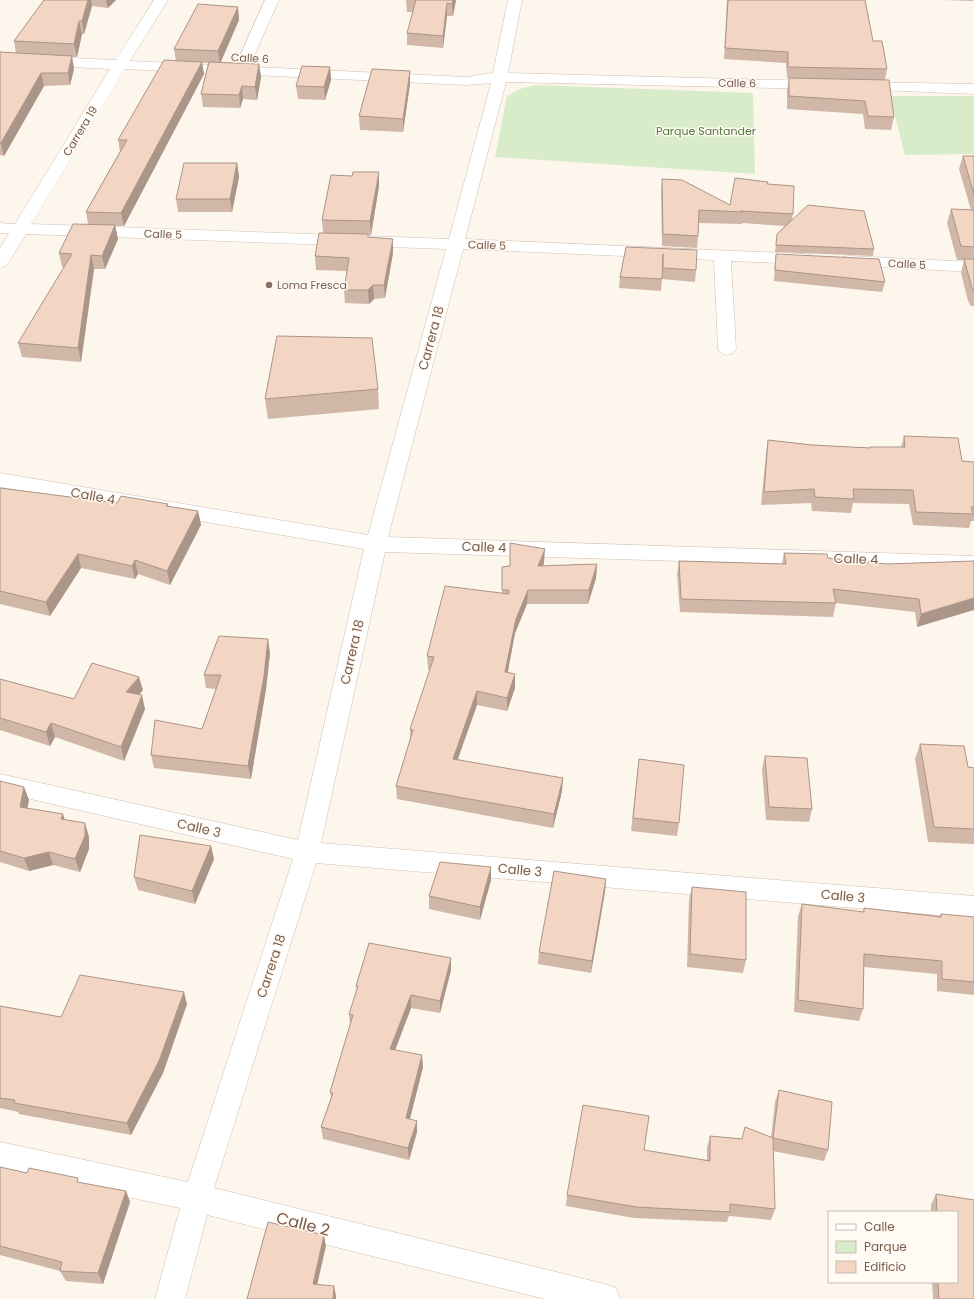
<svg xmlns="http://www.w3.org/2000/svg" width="974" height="1299" viewBox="0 0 974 1299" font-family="Poppins,sans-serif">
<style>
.green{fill:#d8ecc9}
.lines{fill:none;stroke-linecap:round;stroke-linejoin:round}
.street-casing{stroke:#d1beb0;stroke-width:1}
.street{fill:#fff;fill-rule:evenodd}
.wall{fill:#d1b7a8}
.shaded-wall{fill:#aa9588}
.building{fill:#f3d5c3;stroke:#aa9588}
.education-dot{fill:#8d6e63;stroke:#fffaf3;stroke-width:1.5}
.labels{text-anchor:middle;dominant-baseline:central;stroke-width:3;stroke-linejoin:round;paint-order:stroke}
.far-street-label{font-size:11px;fill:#7a5c4d;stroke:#fffaf3}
.far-park-label{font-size:11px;fill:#537a41;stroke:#fffaf3}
.far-education-label{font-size:11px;fill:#785e54;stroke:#fffaf3;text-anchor:start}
.street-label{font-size:13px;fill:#7a5c4d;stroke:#fffaf3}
.near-street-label{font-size:16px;fill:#7a5c4d;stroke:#fffaf3}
</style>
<rect width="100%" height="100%" fill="#fdf6ec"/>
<g class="green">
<path d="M536,85L753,93L755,174L495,157L507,96L520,89Z"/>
<path d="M890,96H974V154L905,155Z"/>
</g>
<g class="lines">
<defs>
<g id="street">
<path d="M154,0H168L130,61L466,77L493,73L508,0H522L508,73L817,81L822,82L824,85L822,88L817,89L506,82L465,239L805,254L811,255L814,259L811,263L805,264L731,261L736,349L733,353L727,355L721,353L718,349L714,260L463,249L388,537L974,556V570L385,552L321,843L974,896V918L316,863L214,1188L605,1284L616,1288L620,1299H545L207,1215L185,1299H155L180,1208L0,1170V1142L188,1182L293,859L0,792V774L298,840L364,549L0,487V473L368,535L446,249L26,234L6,266L0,267V248L9,233H0V223L15,224L110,69L0,63V55L116,60ZM125,69L466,85L491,83L449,239L31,224Z"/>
<path d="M265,0H279L253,58L251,61L246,62L241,61L239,58Z"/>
<path d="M859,82L974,84V94L854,89L852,86L854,83Z"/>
<path d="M849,256L974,262V272L843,265L840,261L843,257Z"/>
</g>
</defs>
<use href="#street" class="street-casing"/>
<use href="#street" class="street"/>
</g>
<g class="wall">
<path d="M44,0H116L108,8L92,6L84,34H82L77,57H72L74,69L70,85L44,86L4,156L0,155V52L16,53L14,41Z"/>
<path d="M406,0H456L453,16H447L443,48L407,45V33L413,12H407Z"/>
<path d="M727,0H865L873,41L887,69L885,80L894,117L891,130L865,129L863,114L787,109V91L789,78H787L786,63L724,59Z"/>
<path d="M943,0H973V1Z"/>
<path d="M238,7L239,20L220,62L259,64L261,77L257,100L243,99L240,108L203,107L201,94L208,63H202L204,74L124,226H115L118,239L105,269H94L81,362L22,357L18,343L64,267H62L59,253L88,224L86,212L120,151L118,140L176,61L174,49Z"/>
<path d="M330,67L331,80L325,100L298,99L296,86Z"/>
<path d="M410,71V84L403,132L360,130L359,116Z"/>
<path d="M963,156H974V306H971L968,301L961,273L964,260H957L947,223L951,209L971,210L959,169Z"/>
<path d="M237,163L239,177L232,212H178L176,199Z"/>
<path d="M662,179L730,205L767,184L793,214L792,220L874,249L873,256L775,252L777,234L785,226L742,223V224L699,223L697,248L662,246L661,191Z"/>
<path d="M379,186L371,235H368V237L393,253L385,298L374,299L369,304L345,303L344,290L347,271L316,270L315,256L323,233L322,220Z"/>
<path d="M626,247L696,270L695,282L662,279L661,291L619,288L620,277Z"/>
<path d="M776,254L885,282L882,292L774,281L775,264Z"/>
<path d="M378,389L379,409L268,419L265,399Z"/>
<path d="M904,436L962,461L974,462V521H971L969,528L913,525L909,504L853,503L851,513L812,511L811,503L761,505L766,454L768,440L812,445L869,448L870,447H901Z"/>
<path d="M0,488L117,503L168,504V506L198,511L201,525L170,585L138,574L135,579L81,568L50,616L0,604Z"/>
<path d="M784,553L887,564L974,561L917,627L915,612L836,603L833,617L680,612L677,574L679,561L782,564Z"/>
<path d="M544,563L543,566L597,564L596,578L588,604H527L515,633L508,672L515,688L507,711L477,705L458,759L562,791L553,828L397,799L396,786L410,740V729L430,670L428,669L427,656L502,593V567Z"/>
<path d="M270,653L266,689L251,779L154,768L151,755L202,729L216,689L206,688L204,675Z"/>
<path d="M0,679L74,699L143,690L139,695L145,709L124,761L55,737L50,746L0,730Z"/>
<path d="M920,744L968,767L974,768V844L928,842L915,759Z"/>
<path d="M765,756L812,809L809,822L766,820L762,769Z"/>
<path d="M639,759L679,823L677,836L631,831Z"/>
<path d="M0,781L24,787L29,800L27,808L65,820L89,837V849L80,872L53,865L29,871L0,862Z"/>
<path d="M211,846L214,859L195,904L138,890L134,877Z"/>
<path d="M606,879L605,892L591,973L538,964L539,952Z"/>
<path d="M491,880L480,920L429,909V896Z"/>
<path d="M692,887L746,960L743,973L687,967L689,900Z"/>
<path d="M802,904L863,912L864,908L940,916L941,914L974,917V995L937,991V974L864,967L863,1009L859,1021L794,1012L798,916Z"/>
<path d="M451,958V970L440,1013L411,1008L395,1050L423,1067L410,1119L417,1132L409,1160L323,1139L321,1127L331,1098L330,1092L350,1025L349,1014L357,990L356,986Z"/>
<path d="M187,1004L163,1073L131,1135L19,1114L18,1112L0,1108V1006L61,1017Z"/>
<path d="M779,1090L828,1150L824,1161L773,1151L775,1209L771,1220L729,1216L727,1222L634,1218L566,1206L567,1195L644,1150L707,1160V1148L710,1136L742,1139L771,1138L775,1102Z"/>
<path d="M0,1167L27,1173L126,1191L130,1202L103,1284L66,1281L60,1271L0,1255Z"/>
<path d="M936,1194L974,1200V1299H933L932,1282H957V1212H931V1205Z"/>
</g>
<g class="shaded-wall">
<path d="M88,0H91L92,6L84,34L82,21Z"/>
<path d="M106,0H116L108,8Z"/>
<path d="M453,0H456L453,16L452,4Z"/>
<path d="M447,3V16L443,48V36Z"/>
<path d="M238,7L239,20L220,64L218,51Z"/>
<path d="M79,21L82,34L77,57L74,44Z"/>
<path d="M72,56L74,69L70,85L68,73Z"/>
<path d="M202,62L204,74L124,226L121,213Z"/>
<path d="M259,64L261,77L257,100L255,87Z"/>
<path d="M330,67L331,80L325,100L324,87Z"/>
<path d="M410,71V84L403,132V119Z"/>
<path d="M41,73L44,86L4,156L1,143Z"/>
<path d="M242,86L243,99L240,108L239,95Z"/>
<path d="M237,163L239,177L232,212L230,199Z"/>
<path d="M379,172V186L371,235L370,221Z"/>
<path d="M115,225L118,239L105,269L102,256Z"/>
<path d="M393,239V253L385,298L384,285Z"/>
<path d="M91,255L94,269L81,362L78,348Z"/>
<path d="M373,285L374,299L369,304L368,290Z"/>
<path d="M198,511L201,525L170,585L167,571Z"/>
<path d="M545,549L544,563L538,580V566Z"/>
<path d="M78,554L81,568L50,616L46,602Z"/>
<path d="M135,560L138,574L135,579L132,566Z"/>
<path d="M597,564L596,578L588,604L589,590Z"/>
<path d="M528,590L527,604L515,633L505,686V672L516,619Z"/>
<path d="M974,598V610L917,627L921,614Z"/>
<path d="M268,639L270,653L266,689L251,779L248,766Z"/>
<path d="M515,674V688L507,711V698Z"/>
<path d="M139,677L143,690L129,706L126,692Z"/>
<path d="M477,691V705L453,772V759Z"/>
<path d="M142,695L145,709L124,761L121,747Z"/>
<path d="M51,723L55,737L50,746L46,732Z"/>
<path d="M563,778L562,791L553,828L554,814Z"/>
<path d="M24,787L29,800L25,820L20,807Z"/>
<path d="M63,814L67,827L61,819Z"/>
<path d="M85,823L89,837V849L80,872L75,859Z"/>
<path d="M211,846L214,859L195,904L192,891Z"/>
<path d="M49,852L53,865L29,871L24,858Z"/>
<path d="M491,867V880L480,920V907Z"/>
<path d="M606,879L605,892L591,973L592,961Z"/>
<path d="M451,958V970L440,1013V1001Z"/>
<path d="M184,992L187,1004L163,1073L131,1135L127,1123Z"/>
<path d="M411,995V1008L391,1061L390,1049Z"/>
<path d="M422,1055L423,1067L407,1130L406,1118Z"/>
<path d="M417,1121V1132L409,1160L408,1148Z"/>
<path d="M126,1191L130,1202L103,1284L98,1273Z"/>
<path d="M324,1235L326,1246L315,1294L313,1284Z"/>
<path d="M334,1286L336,1296V1299H333Z"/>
</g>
<g class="building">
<path d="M44,0H88L82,21H79L74,44L14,41Z"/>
<path d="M415,0H453L452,4L447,3L443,36L407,33L416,0Z"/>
<path d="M728,0H865L873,41H882L887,69L788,67V52L725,48Z"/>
<path d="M198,4L238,7L218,51L174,49Z"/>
<path d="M0,52L72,56L68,73H41L1,143H0Z"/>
<path d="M164,60L202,62L121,213L86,212L127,140H118Z"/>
<path d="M209,62L259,64L255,87L242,86L239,95L201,94Z"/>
<path d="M302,66L330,67L324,87L296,86Z"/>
<path d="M372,69L410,71L403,119L359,116Z"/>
<path d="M789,78L889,80L894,117L868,116L865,101L789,96Z"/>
<path d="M963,156H974V194Z"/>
<path d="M184,163H237L230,199H176Z"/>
<path d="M353,172H379L370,221L322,220L331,175L352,176Z"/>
<path d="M735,178L768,182L767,184L794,186L793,214L741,211L743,212L699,210L698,236L663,234L662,179L682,180L730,205Z"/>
<path d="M808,205L864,211L874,249L776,245L777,234Z"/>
<path d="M951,209L974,210V247L961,246Z"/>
<path d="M73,224L115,225L102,256L91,255L78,348L18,343L72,254L59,253Z"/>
<path d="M319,233L368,234V237L393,239L384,285H373L368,290H344L349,258L315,256Z"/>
<path d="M626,247L697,250L696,270L663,268V254L662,279L620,277Z"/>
<path d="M776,254L879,259L885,282L775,270Z"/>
<path d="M964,259H974V292L972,288Z"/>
<path d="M277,336L372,338L378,389L265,399Z"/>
<path d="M904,436L958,438L962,461L974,462V507H971L973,514L916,512L913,490L853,489L854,499L815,497L814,489L764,492L768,440L812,445L870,448V447H905Z"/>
<path d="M0,488L117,503L121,496L168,504L166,506L198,511L167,571L135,560L132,566L78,554L46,602L0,591Z"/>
<path d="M510,543L545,549L538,566L597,564L589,590H528L516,619L505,672L515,674L507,698L477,691L453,759L563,778L554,814L396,786L413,730L410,729L434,657L427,656L445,586L509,594V590H502V567L510,566Z"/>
<path d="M784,553L827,554L828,558L887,564L974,561V598L921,614L919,599L833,589L836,603L681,599L679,561L786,564Z"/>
<path d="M219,636L268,639L264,676L248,766L151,755L155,720L202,729L221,675H204Z"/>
<path d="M92,663L139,677L126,692L142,695L121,747L51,723L46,732L0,718V679L74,699Z"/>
<path d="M920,744L964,746L968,767L974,768V829L934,827Z"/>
<path d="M765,756L807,758L812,809L769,807Z"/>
<path d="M639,759L684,765L679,823L633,818Z"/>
<path d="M0,781L24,787L20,807L63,814L61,819L85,823V836L75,859L49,852L24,858L0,851Z"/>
<path d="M140,835L211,846L192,891L134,877Z"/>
<path d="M440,862L491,867L480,907L429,896Z"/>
<path d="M554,871L606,879L592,961L539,952Z"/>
<path d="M692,887L746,892V960L690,954Z"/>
<path d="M802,904L864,912V908L941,917V914L974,917V982L942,979V961L864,954L863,1009L798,1000Z"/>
<path d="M369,943L451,958L440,1001L411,995L390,1049L422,1055L406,1118L417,1121L408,1148L321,1127L333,1093L330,1092L353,1015L349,1014L358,986H356Z"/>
<path d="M80,975L184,992L159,1061L127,1123L14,1103L15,1100L0,1098V1006L61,1017Z"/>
<path d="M779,1090L832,1102L828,1150L773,1138Z"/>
<path d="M583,1105L649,1116L644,1150L710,1161V1136L742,1139L745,1127L773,1138L775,1209L730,1204V1212L636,1207L567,1195Z"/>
<path d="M0,1167L27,1173L29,1168L78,1178L77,1182L126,1191L98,1273L60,1271L62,1262L0,1246Z"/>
<path d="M936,1194L974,1200V1299H939L938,1282H957V1212H937Z"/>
<path d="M268,1222L324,1235L313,1284L334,1286L333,1299H247Z"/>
</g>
<circle class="education-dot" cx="269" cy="285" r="4"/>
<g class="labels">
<g class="far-street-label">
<text transform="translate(250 58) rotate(3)">Calle 6</text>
<text transform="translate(737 83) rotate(1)">Calle 6</text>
<text transform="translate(80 131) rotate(-59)">Carrera 19</text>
<text transform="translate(163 234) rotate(2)">Calle 5</text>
<text transform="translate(487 245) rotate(2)">Calle 5</text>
<text transform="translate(907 264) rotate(3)">Calle 5</text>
</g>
<g class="far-park-label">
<text x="706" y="131">Parque Santander</text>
</g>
<g class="far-education-label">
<text x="277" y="285">Loma Fresca</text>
</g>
<g class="street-label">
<text transform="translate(431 338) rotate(-75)">Carrera 18</text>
<text transform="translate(93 496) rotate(10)">Calle 4</text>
<text transform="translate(484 547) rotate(2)">Calle 4</text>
<text transform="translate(856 559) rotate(2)">Calle 4</text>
<text transform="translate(352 652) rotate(-77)">Carrera 18</text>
<text transform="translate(199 828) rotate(13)">Calle 3</text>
<text transform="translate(520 870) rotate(5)">Calle 3</text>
<text transform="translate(843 896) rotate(5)">Calle 3</text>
<text transform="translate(271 966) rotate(-72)">Carrera 18</text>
</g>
<g class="near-street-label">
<text transform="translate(303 1224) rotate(14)">Calle 2</text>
</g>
</g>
<rect x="828" y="1211" width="130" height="72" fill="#fffaf3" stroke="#cabbb1"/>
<rect x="836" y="1224" width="20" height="6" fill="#ffffff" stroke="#cabbb1"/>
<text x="864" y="1231" font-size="12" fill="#7a5c4d">Calle</text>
<rect x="836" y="1241" width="20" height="12" fill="#d8ecc9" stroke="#cabbb1"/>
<text x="864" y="1251" font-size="12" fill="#7a5c4d">Parque</text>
<rect x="836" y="1261" width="20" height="12" fill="#f3d5c3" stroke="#cabbb1"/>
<text x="864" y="1271" font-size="12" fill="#7a5c4d">Edificio</text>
</svg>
